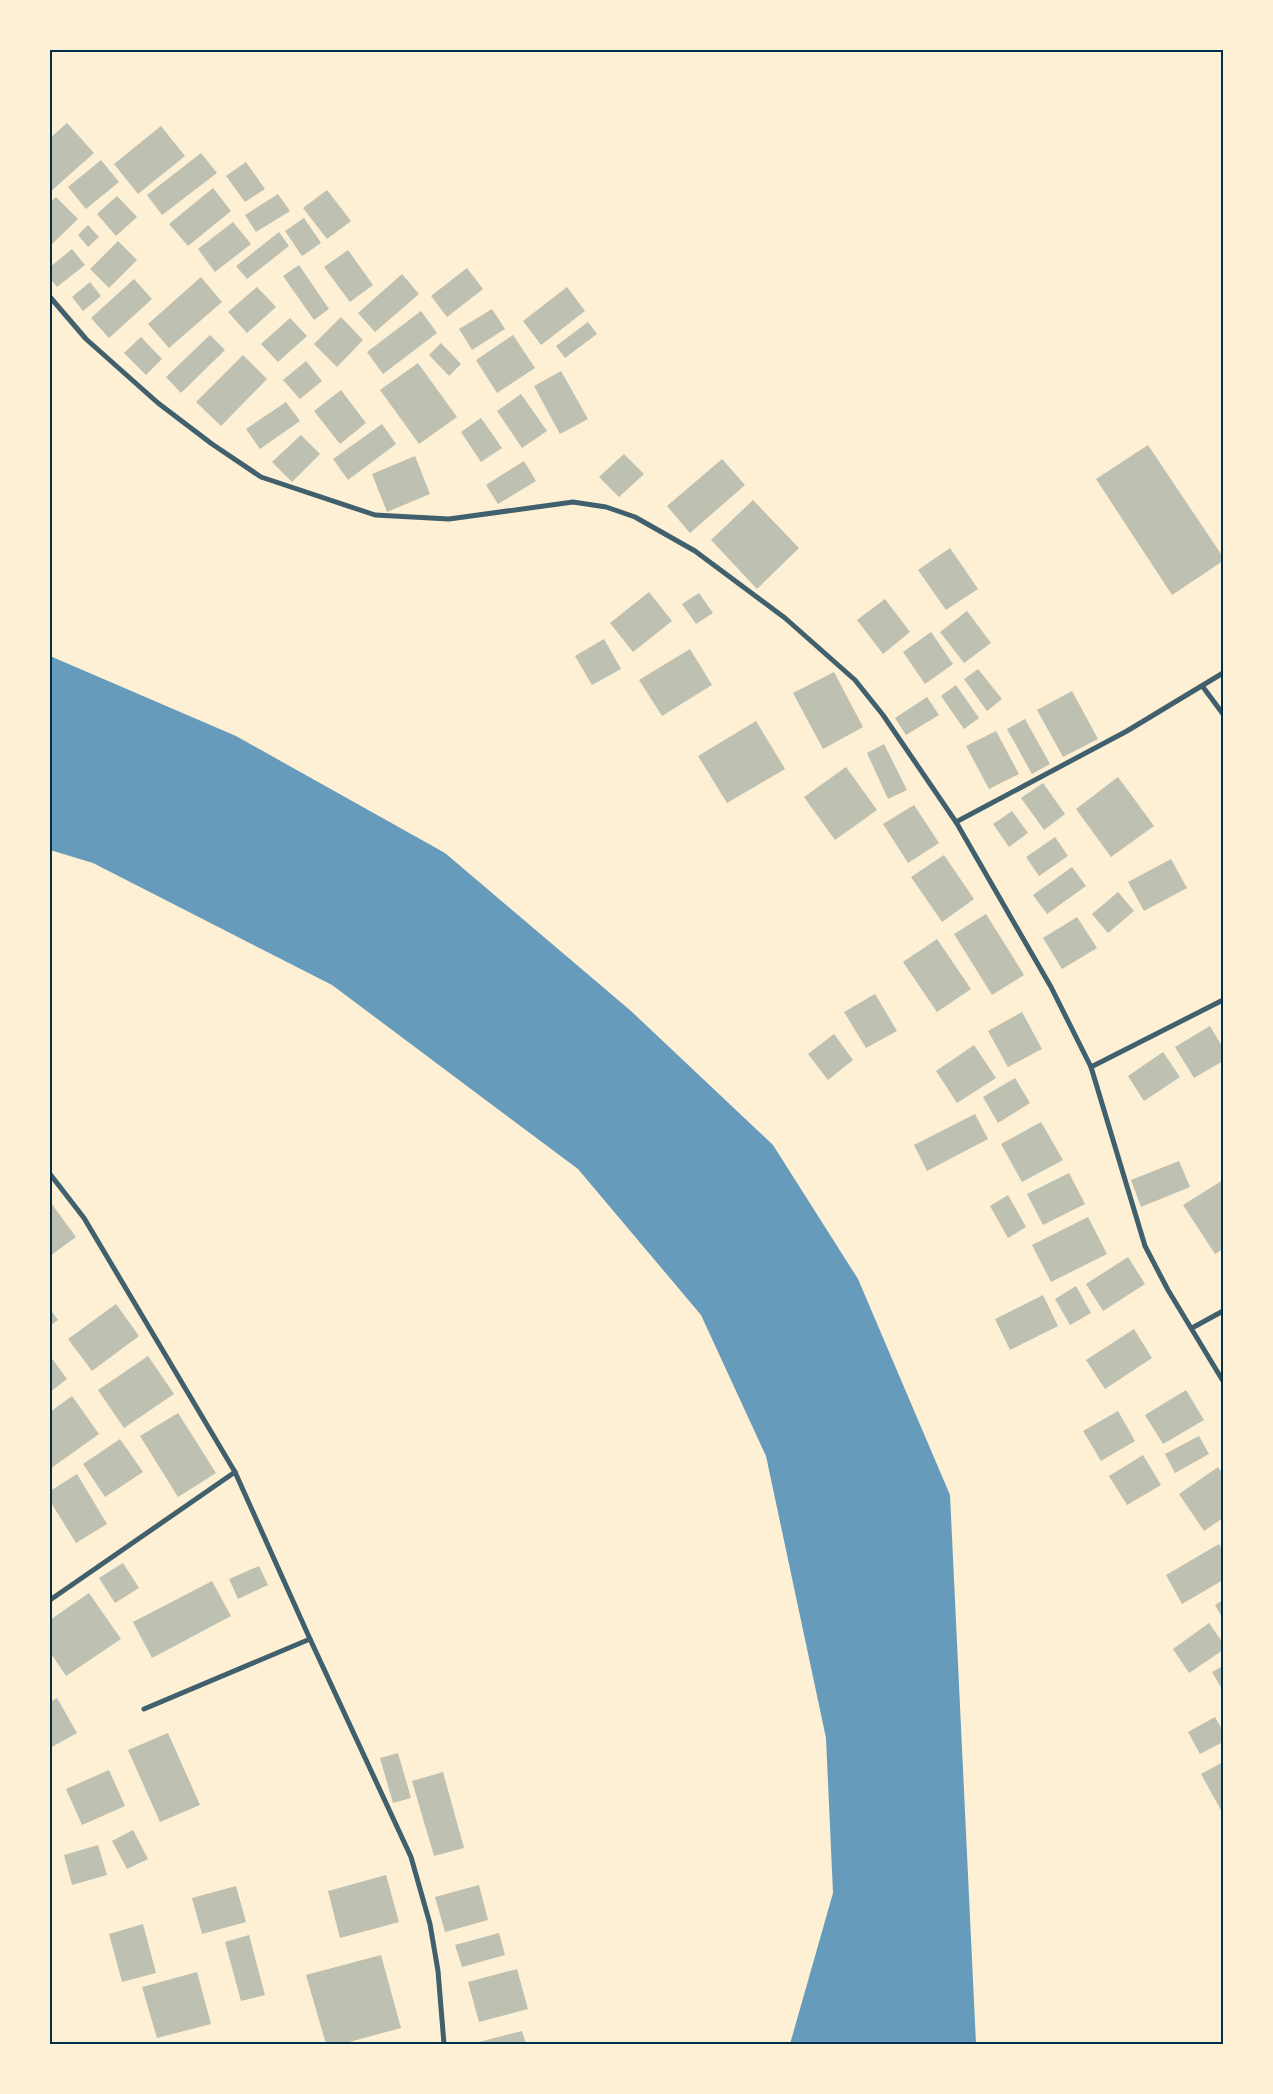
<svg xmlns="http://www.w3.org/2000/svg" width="1273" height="2094" viewBox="0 0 1273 2094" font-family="Mulish,sans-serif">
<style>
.water{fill:#669bbc}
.building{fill:#bec0b2}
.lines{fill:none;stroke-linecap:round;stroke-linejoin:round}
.minor{stroke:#3f606c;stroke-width:5}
.neatline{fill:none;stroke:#003049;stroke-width:2}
</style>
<rect width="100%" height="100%" fill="#fdf0d5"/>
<path class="water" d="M50,656L236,736L445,853L631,1011L773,1145L858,1279L950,1495L976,2044H790L833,1893L826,1738L766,1456L701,1315L578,1169L332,985L93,863L50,850Z"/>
<g class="building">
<path d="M67,123L94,153L50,192V138Z"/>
<path d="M161,126L185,156L138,194L114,164Z"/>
<path d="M201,153L217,173L162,215L147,195Z"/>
<path d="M101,160L119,182L86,209L68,187Z"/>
<path d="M246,162L265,189L245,202L226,176Z"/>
<path d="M213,188L231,211L188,246L169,224Z"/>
<path d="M327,190L351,221L327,239L303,208Z"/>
<path d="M278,194L290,211L256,232L245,215Z"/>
<path d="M117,196L137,217L116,236L97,214Z"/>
<path d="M56,197L78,219L50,246V202Z"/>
<path d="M304,218L321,243L302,256L285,231Z"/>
<path d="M233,222L251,244L215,272L198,249Z"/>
<path d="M88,225L99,237L88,247L78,235Z"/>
<path d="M279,232L289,246L247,279L236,266Z"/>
<path d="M118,241L137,260L109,288L90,269Z"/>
<path d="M72,249L85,265L57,287L50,278V267Z"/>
<path d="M348,250L373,285L350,302L324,267Z"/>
<path d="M299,265L329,309L314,320L283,276Z"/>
<path d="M467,268L483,289L447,317L431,296Z"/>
<path d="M402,274L419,294L375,332L358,313Z"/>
<path d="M201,277L222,302L169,348L148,324Z"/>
<path d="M134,279L152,299L109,338L91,318Z"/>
<path d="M90,282L101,296L83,311L72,297Z"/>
<path d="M257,287L276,307L247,333L228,312Z"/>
<path d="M567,287L585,311L541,345L523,321Z"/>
<path d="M492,309L505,329L472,350L459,329Z"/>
<path d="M421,311L437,333L383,374L367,352Z"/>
<path d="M341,317L363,340L337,367L314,344Z"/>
<path d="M290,318L307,336L278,362L261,344Z"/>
<path d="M588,322L597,334L565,358L556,346Z"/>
<path d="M210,335L225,350L181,393L166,377Z"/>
<path d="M513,335L535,368L497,393L476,360Z"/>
<path d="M141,337L162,359L146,375L124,353Z"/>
<path d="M441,343L461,364L449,376L429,355Z"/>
<path d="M243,355L267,379L221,426L196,402Z"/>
<path d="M306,361L322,381L300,399L283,380Z"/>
<path d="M418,363L457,417L419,444L380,390Z"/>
<path d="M561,371L588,419L560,434L534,386Z"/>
<path d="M341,390L366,423L340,444L314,411Z"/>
<path d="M521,394L547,431L522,448L497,411Z"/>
<path d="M286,402L300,421L260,449L246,429Z"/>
<path d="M481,418L502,448L481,462L461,432Z"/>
<path d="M382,424L396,444L348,480L333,459Z"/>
<path d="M301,435L320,454L292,482L272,462Z"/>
<path d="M1148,445L1223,557V561L1172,595L1096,479Z"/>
<path d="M624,454L644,474L619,497L599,477Z"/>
<path d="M415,456L430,494L387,512L372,474Z"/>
<path d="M722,459L745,485L690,533L667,506Z"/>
<path d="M524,461L536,481L498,504L486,485Z"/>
<path d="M753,500L799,548L757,589L711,540Z"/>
<path d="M950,548L978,589L946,610L918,570Z"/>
<path d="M649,592L672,621L633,652L610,623Z"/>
<path d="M699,593L713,613L696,624L682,604Z"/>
<path d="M885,599L910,632L883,654L857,620Z"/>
<path d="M967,611L991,643L964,663L940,632Z"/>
<path d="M931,632L953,664L925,684L903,652Z"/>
<path d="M604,639L621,669L592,685L575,656Z"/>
<path d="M690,649L712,685L662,716L639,680Z"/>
<path d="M978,669L1002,699L987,711L964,679Z"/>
<path d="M834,672L863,727L823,749L793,693Z"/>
<path d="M956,685L979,718L964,729L941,696Z"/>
<path d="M1072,691L1098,739L1063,757L1037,710Z"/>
<path d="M927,697L939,715L906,735L895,718Z"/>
<path d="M1025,719L1050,764L1032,774L1007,729Z"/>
<path d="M756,721L785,769L727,803L698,756Z"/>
<path d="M996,731L1019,774L989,789L966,746Z"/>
<path d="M884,744L907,790L888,799L867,753Z"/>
<path d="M846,767L877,810L835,840L804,797Z"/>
<path d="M1118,777L1154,826L1111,857L1076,809Z"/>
<path d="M1043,783L1065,814L1044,830L1021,798Z"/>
<path d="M914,805L939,843L908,863L883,824Z"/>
<path d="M1012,811L1028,833L1009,847L993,824Z"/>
<path d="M1055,837L1068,856L1039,876L1026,857Z"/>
<path d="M944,855L974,899L942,922L911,877Z"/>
<path d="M1171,859L1187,888L1144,911L1128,882Z"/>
<path d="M1072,867L1086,886L1047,914L1033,895Z"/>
<path d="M1118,892L1134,911L1108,933L1092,914Z"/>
<path d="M986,914L1024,975L992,995L954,934Z"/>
<path d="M1077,917L1097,948L1062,969L1043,938Z"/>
<path d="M937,939L971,989L937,1012L903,962Z"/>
<path d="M875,994L897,1031L866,1048L844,1012Z"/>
<path d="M1022,1012L1042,1049L1008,1067L988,1031Z"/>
<path d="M1210,1026L1223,1048V1061L1194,1078L1175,1047Z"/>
<path d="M834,1034L853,1060L828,1080L808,1054Z"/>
<path d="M974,1045L996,1078L957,1103L936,1071Z"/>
<path d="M1163,1052L1180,1077L1144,1101L1128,1076Z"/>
<path d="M1015,1078L1030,1103L998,1123L983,1097Z"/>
<path d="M975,1114L988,1139L927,1171L914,1145Z"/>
<path d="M1041,1122L1063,1160L1022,1182L1001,1144Z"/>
<path d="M1179,1161L1190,1187L1141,1207L1131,1180Z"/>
<path d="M1069,1173L1085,1204L1043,1225L1027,1194Z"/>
<path d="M1223,1180V1249L1215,1254L1183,1205Z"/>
<path d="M1008,1195L1026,1227L1008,1238L990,1206Z"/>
<path d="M51,1203L76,1237L50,1256V1204Z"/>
<path d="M1088,1217L1107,1254L1051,1282L1032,1245Z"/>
<path d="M1128,1257L1145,1284L1103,1311L1086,1284Z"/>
<path d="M1076,1286L1091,1313L1070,1325L1055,1299Z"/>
<path d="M1043,1295L1058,1326L1010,1350L995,1319Z"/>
<path d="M116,1304L139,1336L92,1371L68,1339Z"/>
<path d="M50,1309L58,1320L50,1326Z"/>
<path d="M1134,1329L1152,1358L1105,1389L1086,1360Z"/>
<path d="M50,1356L67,1379L50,1392Z"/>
<path d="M148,1356L174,1394L124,1428L98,1390Z"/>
<path d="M1186,1390L1204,1420L1163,1444L1145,1415Z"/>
<path d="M72,1396L99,1434L50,1469V1412Z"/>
<path d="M1118,1411L1135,1441L1101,1461L1083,1431Z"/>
<path d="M178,1413L216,1473L178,1497L140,1436Z"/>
<path d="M1199,1436L1209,1454L1175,1473L1165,1454Z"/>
<path d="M120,1439L143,1472L105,1497L83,1464Z"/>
<path d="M1143,1455L1161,1485L1127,1505L1109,1476Z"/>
<path d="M1218,1467L1223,1474V1518L1204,1531L1179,1494Z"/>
<path d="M77,1474L107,1524L76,1543L50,1501V1491Z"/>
<path d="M1219,1544L1223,1551V1580L1182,1604L1166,1575Z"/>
<path d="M123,1563L139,1588L115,1603L99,1578Z"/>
<path d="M259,1566L268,1585L238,1599L229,1579Z"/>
<path d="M212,1581L231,1616L152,1658L133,1622Z"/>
<path d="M89,1593L121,1639L66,1676L50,1652V1620Z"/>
<path d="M1223,1600V1619L1215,1605Z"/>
<path d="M1209,1623L1223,1643V1650L1189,1673L1173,1649Z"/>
<path d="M1223,1666V1691L1212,1672Z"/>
<path d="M57,1698L77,1733L50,1748V1702Z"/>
<path d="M1215,1717L1223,1731V1742L1200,1754L1188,1732Z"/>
<path d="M168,1733L200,1805L160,1822L128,1750Z"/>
<path d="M398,1753L411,1798L393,1803L380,1758Z"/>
<path d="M1223,1762V1814L1201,1774Z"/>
<path d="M109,1770L125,1806L82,1825L66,1789Z"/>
<path d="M443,1772L464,1848L434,1856L412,1781Z"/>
<path d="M133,1830L148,1859L127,1869L112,1841Z"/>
<path d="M98,1845L107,1875L72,1885L64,1855Z"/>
<path d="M386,1875L399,1922L340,1938L328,1891Z"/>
<path d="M479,1885L488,1920L445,1932L435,1897Z"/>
<path d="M236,1886L246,1922L202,1934L192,1898Z"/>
<path d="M143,1924L156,1973L122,1982L109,1934Z"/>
<path d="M499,1933L505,1955L462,1967L455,1945Z"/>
<path d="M249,1935L265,1995L241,2001L225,1942Z"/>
<path d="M381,1955L401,2028L342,2044H326L306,1975Z"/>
<path d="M517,1969L528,2009L479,2022L468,1982Z"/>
<path d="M197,1972L211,2024L157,2038L142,1987Z"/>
<path d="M522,2031L526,2044H475V2043Z"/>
</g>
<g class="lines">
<g class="minor">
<path d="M50,297L86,339L158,403L212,444L261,477L375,515L449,519L573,502L606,507L635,517L695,551L785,618L855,680L883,715L956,822L1051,987L1091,1067L1145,1246L1168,1290L1223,1381"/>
<path d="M1203,687L1223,714"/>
<path d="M956,822L1127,731L1223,673"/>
<path d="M1091,1067L1223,1000"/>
<path d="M50,1174L84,1218L235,1472L310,1639L411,1857L430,1924L438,1971L444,2044"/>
<path d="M1192,1328L1223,1311"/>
<path d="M50,1600L235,1472"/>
<path d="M144,1709L310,1639"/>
</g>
</g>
<rect width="1273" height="2094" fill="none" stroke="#fdf0d5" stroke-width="102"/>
<rect x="51" y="51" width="1171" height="1992" class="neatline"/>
</svg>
